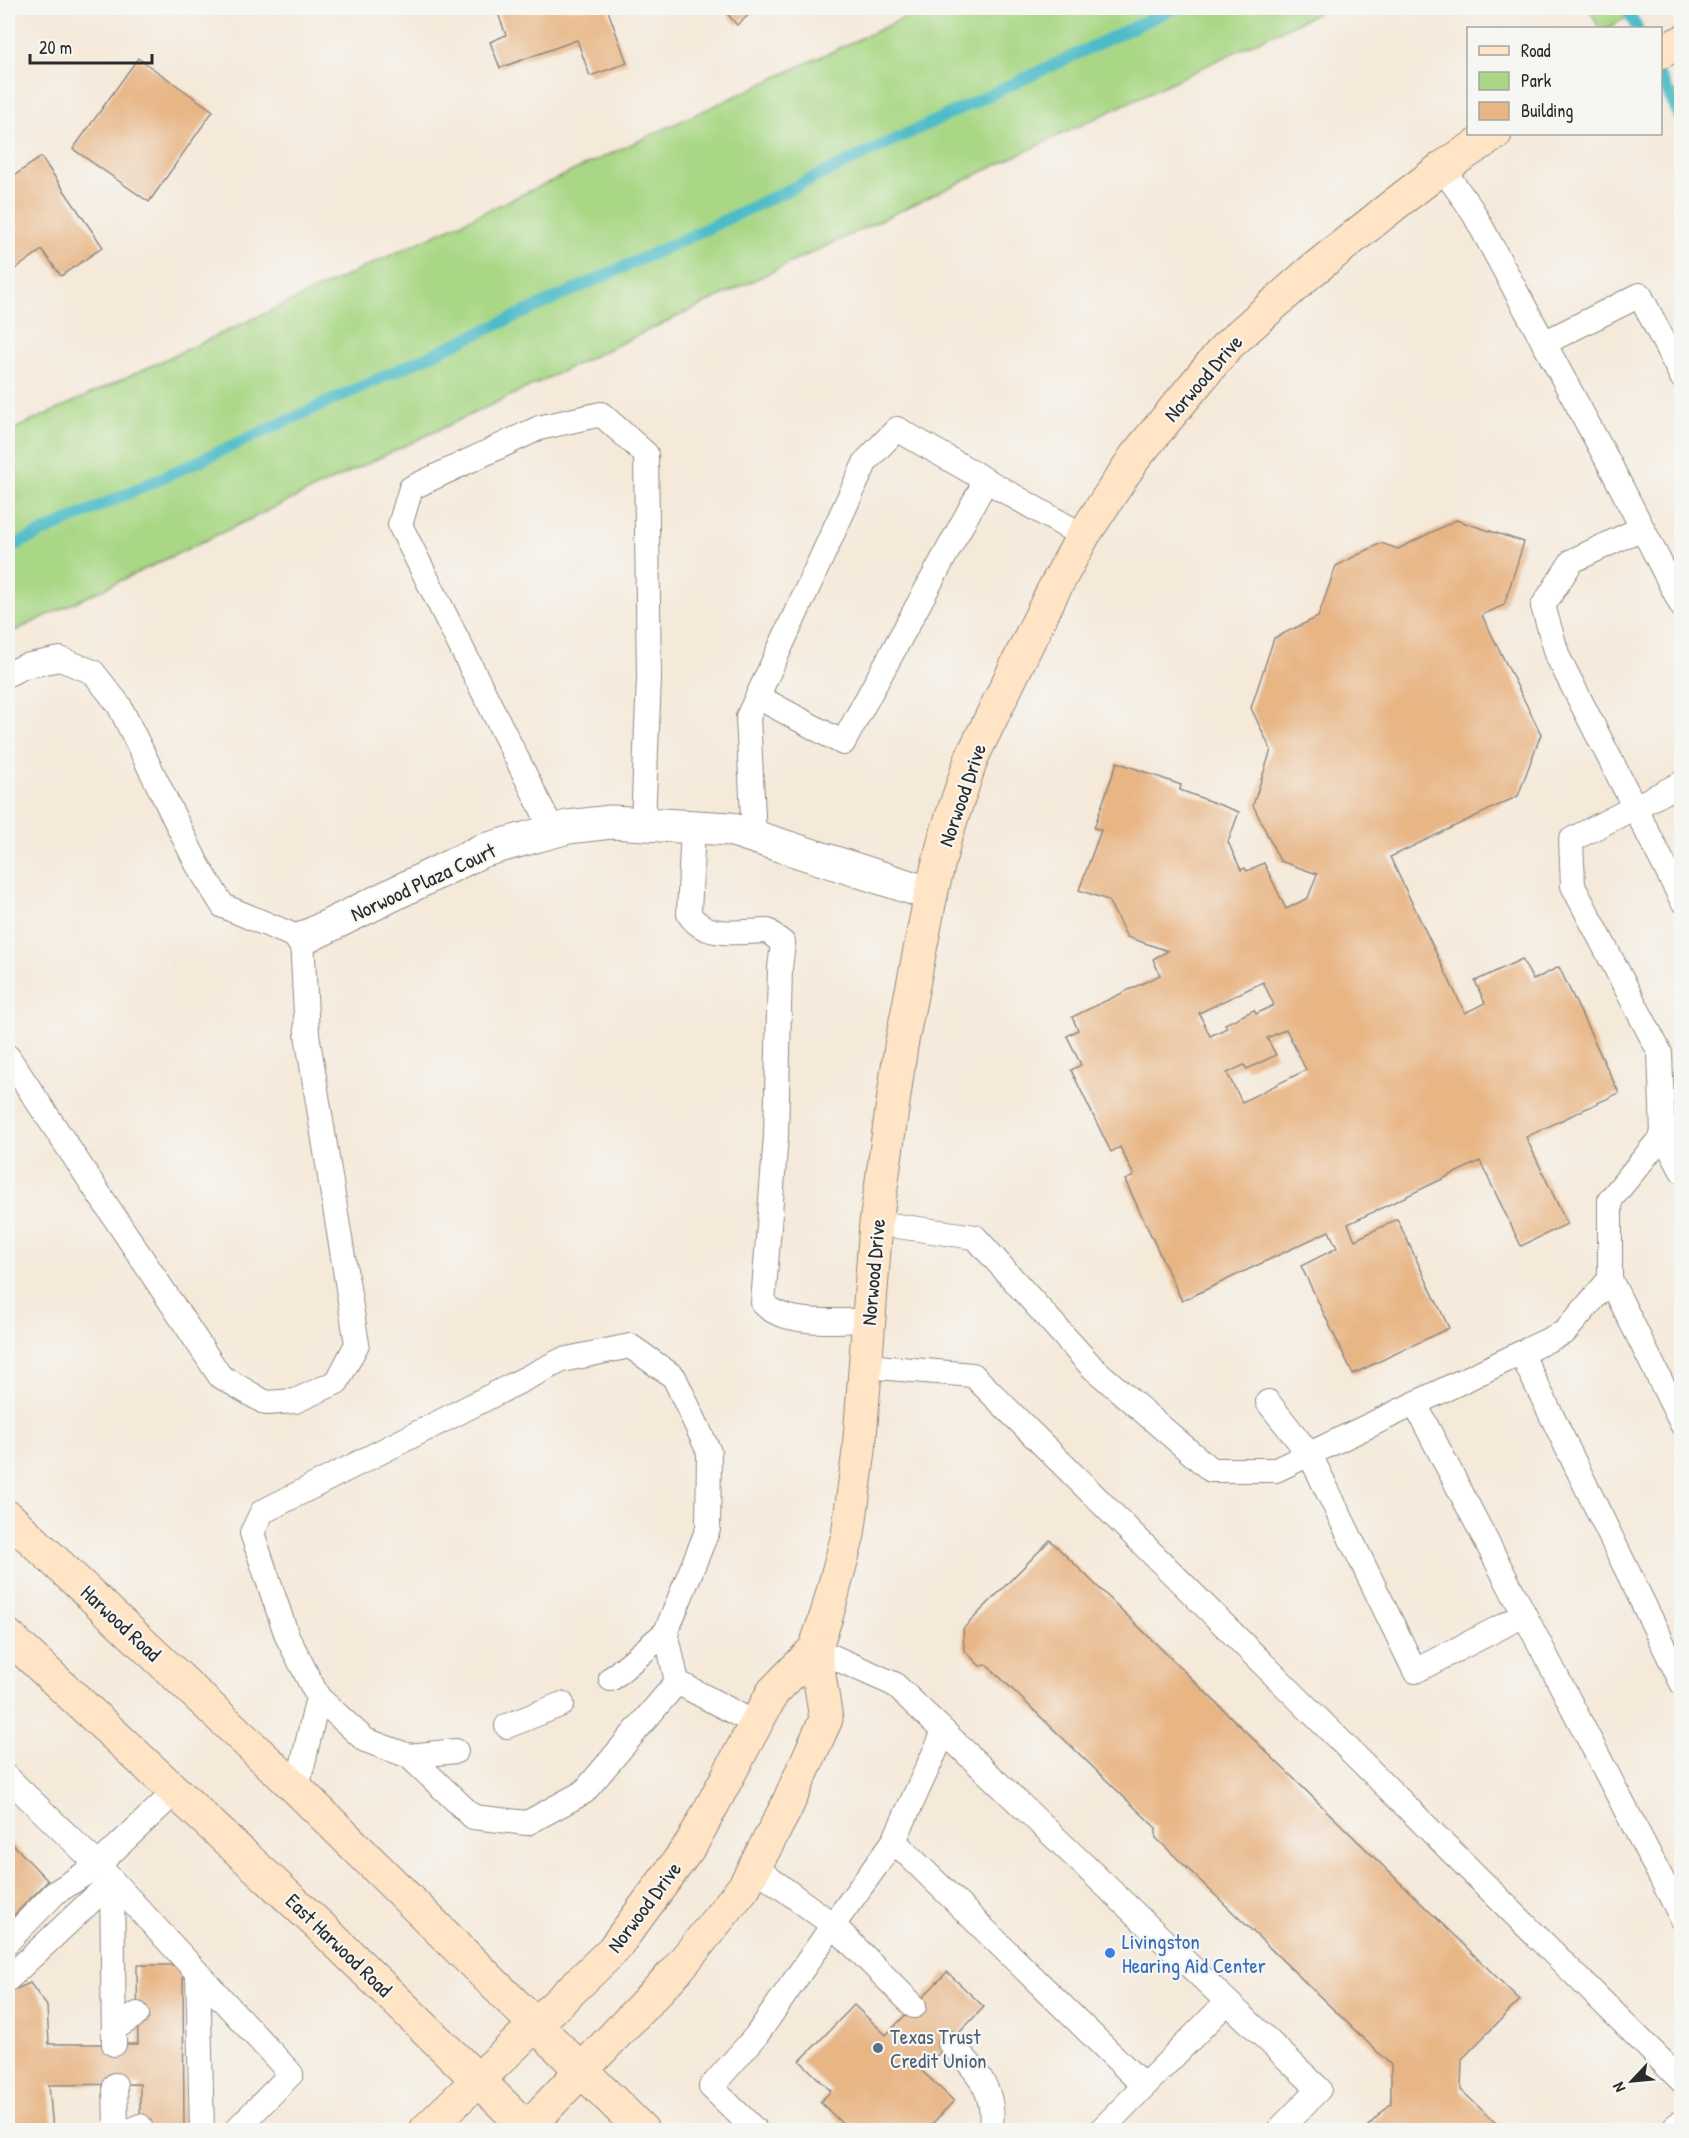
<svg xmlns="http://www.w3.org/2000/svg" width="1689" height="2138" viewBox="0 0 1689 2138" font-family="'Patrick Hand',sans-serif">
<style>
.green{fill:#a9d785;stroke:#6a8158;stroke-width:1.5}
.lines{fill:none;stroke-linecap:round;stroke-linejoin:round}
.stream{stroke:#4ebbc8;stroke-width:12}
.building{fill:#e8b585;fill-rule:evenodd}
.service-casing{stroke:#908a82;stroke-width:26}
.minor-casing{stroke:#908a82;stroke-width:35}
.secondary-casing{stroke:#908a82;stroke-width:35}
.service{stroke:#fff;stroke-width:24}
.minor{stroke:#fff;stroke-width:33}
.secondary{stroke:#ffe4c6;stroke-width:33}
.shop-dot{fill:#3f7fe0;stroke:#f6f6f2;stroke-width:2}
.service-dot{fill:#5c6f8a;stroke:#f6f6f2;stroke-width:2}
.labels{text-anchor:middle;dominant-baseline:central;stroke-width:4.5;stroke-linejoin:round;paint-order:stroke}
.street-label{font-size:21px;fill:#2b2b2b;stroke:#f6f6f2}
.shop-label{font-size:21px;fill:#366cbe;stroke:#f6f6f2;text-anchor:start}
.service-label{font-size:21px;fill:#4e5e75;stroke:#f6f6f2;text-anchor:start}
</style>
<rect width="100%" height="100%" fill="#f6f6f2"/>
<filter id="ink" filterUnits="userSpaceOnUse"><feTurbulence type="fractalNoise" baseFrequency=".0167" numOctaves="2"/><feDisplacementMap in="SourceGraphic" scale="12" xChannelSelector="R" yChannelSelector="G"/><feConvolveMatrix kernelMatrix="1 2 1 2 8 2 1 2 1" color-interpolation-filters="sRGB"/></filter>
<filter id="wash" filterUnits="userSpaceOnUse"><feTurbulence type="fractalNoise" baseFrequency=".008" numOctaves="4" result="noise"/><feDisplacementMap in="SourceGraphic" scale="24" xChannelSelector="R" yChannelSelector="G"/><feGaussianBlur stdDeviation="1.35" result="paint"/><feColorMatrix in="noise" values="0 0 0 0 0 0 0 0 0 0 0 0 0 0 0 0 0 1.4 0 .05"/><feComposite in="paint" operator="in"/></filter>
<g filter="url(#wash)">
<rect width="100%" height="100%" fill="#f5e9d9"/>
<g class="green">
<path d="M926,8H1328L8,634V432Z"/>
<path d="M1589,8H1644L1607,28H1599Z"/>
<path d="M1681,89V119L1669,94Z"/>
</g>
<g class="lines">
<g class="stream">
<path d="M1627,8L1637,28"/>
<path d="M1660,77L1682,121"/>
<path d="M8,548L674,244L1174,8"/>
</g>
</g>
<g id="blocks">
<g class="building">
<path d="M496,8H607L627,63L590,76L577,40L500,68L490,42L506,35Z"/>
<path d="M722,8H757L737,25Z"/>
<path d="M138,58L213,111L149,202L73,149Z"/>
<path d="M41,157L103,247L61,276L42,250L8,274V180Z"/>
<path d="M1456,520L1524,542L1504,605L1482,615L1541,734L1518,796L1390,857L1465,1013L1485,1003L1475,981L1522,959L1533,980L1559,967L1619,1093L1526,1137L1567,1224L1521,1246L1480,1161L1348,1224L1355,1240L1397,1219L1449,1328L1353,1374L1301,1266L1337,1248L1329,1231L1182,1301L1125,1180L1134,1176L1120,1147L1111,1152L1071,1070L1081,1065L1067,1036L1078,1030L1072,1017L1160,975L1153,959L1168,951L1127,937L1108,900L1079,890L1101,830L1094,828L1117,762L1181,785L1180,790L1239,812L1228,842L1241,870L1245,868L1247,871L1264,863L1286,909L1308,898L1317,874L1280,861L1253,805L1271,750L1251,708L1274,638L1318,617L1336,566L1381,543L1398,549ZM1263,982L1274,1005L1256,1014L1254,1010L1225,1024L1227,1028L1210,1036L1199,1013ZM1286,1029L1306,1070L1242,1102L1227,1073L1244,1065L1247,1069L1276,1055L1267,1038Z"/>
<path d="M1050,1540L1520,2000L1462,2059L1461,2090L1503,2130H1364L1391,2103V2065L1156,1838V1828L987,1665L980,1666L964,1650L963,1629Z"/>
<path d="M8,1839L48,1881L8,1921Z"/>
<path d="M137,1965H183L184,2130H140V2084L49,2085L53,2130H14L8,2124V1980L16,1989L30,1983L47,2006L49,2044H138Z"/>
<path d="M947,1972L984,2007L922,2071L954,2101L926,2130H870L867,2127L864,2130H849L820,2102L831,2091L800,2061L854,2005L886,2035Z"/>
</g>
</g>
</g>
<g filter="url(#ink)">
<use href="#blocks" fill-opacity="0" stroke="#908a82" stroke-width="1.5"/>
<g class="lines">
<defs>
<g id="service">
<path d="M1442,168L1472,210L1610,465L1682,606"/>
<path d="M1544,343L1640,295L1682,377"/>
<path d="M1642,528L1572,561L1543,606L1558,657L1682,900"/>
<path d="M8,674L25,666L60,659L93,672L119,705L197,864L223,906L302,939L307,1034L357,1344L337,1382L295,1401L266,1403L220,1376L8,1057"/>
<path d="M758,697L843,743L985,482"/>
<path d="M693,827L689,914C705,940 741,931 768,931L783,943L780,968L776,1136L763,1303C783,1326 839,1321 869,1320"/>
<path d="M553,831L400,525L411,488L539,428L601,414L646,454L649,678L643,823"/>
<path d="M754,836L748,717L866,461L897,429L1083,536"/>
<path d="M1682,1127L1663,1135L1682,1171"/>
<path d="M876,1223L975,1237L1092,1367L1211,1470H1276L1565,1332L1610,1279V1200L1663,1135L1660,1053L1573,886L1571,840L1682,783"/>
<path d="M1610,1279L1682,1424"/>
<path d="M1521,1353L1682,1683"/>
<path d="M865,1366L973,1375L1682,2081"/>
<path d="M1268,1402L1310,1455L1415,1671L1524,1615"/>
<path d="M1415,1404L1682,1918"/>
<path d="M815,1649L894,1684L1319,2089L1279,2130"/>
<path d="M611,1679L666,1632"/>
<path d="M318,1697L365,1740L409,1756L473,1817L527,1823L584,1792L677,1682"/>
<path d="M507,1726L562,1704"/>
<path d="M409,1756L456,1751"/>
<path d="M8,1778L98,1865L175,1792"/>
<path d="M297,1789L318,1697L287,1636L252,1533L262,1512L562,1360L630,1346L674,1377L709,1452L708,1529L666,1632L677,1682L756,1724"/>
<path d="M894,1841L1144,2086"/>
<path d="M754,1867L833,1925L894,1841L944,1732"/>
<path d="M112,1881L114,2044"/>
<path d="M8,1941L55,1893L98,1865L291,2074L236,2130"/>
<path d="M198,1974L202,2130"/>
<path d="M8,1979L112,1881"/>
<path d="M114,2029L137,2014"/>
<path d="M950,2043C975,2068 998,2092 990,2130"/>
<path d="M115,2085L116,2130"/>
<path d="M133,2130L140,2126"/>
<path d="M755,2130L711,2087L756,2036L833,1925L914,2006"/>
<path d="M1101,2130L1227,2002"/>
</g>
<g id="minor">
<path d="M302,939L481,851L568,827L611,822L730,829L931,894"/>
<path d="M1678,2130L1682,2127"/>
</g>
<g id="secondary">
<path d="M1660,52L1682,42"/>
<path d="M8,1517L297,1789L642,2130"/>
<path d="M8,1636L323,1929L529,2130"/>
<path d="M426,2130L613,1950L692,1843L773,1692L815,1649L827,1614L848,1535L859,1451L876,1223L901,1046L931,894L945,838L972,757L1053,591L1083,536L1135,457L1226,347L1309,273L1395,204L1442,168L1495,134"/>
<path d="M525,2130L676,1971L744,1887L785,1810L826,1719L815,1649"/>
</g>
</defs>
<use href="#service" class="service-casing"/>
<use href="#minor" class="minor-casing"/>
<use href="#secondary" class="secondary-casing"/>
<use href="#service" class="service"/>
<use href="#minor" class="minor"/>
<use href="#secondary" class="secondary"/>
</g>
</g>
<circle class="shop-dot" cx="1110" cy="1953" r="6"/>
<circle class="service-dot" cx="878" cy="2048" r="6"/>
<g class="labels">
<g class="street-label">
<text transform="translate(1203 378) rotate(-49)">Norwood Drive</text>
<text transform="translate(962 795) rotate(-71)">Norwood Drive</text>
<text transform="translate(423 882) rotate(-25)">Norwood Plaza Court</text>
<text transform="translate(873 1272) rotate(-85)">Norwood Drive</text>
<text transform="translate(121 1623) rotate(43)">Harwood Road</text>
<text transform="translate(644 1907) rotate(-53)">Norwood Drive</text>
<text transform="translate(339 1945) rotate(44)">East Harwood Road</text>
</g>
<g class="shop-label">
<text x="1122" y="1941">Livingston<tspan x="1122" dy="24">Hearing Aid Center</tspan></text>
</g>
<g class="service-label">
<text x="890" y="2036">Texas Trust<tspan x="890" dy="24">Credit Union</tspan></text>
</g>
</g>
<rect width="1689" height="2138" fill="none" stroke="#f6f6f2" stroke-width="30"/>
<rect x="1467" y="27" width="195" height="108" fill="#f6f6f2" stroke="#a5a5a2" stroke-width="1.5"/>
<rect x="1479" y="46" width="30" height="9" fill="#ffe4c6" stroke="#a5a5a2" stroke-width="1.5"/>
<text x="1521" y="57" font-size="18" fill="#2b2b2b">Road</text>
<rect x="1479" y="72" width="30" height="18" fill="#a9d785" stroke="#a5a5a2" stroke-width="1.5"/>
<text x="1521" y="87" font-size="18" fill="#2b2b2b">Park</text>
<rect x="1479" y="102" width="30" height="18" fill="#e8b585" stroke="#a5a5a2" stroke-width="1.5"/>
<text x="1521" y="117" font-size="18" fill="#2b2b2b">Building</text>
<g transform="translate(1632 2081) rotate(244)" stroke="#f6f6f2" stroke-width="4.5" paint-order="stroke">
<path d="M0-4.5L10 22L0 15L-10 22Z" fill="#2b2b2b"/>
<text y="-9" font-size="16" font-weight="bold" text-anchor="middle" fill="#2b2b2b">N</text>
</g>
<path d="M30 54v9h122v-9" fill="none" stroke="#2b2b2b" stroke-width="3"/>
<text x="39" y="54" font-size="18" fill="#2b2b2b" stroke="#f6f6f2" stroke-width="4.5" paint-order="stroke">20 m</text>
</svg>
